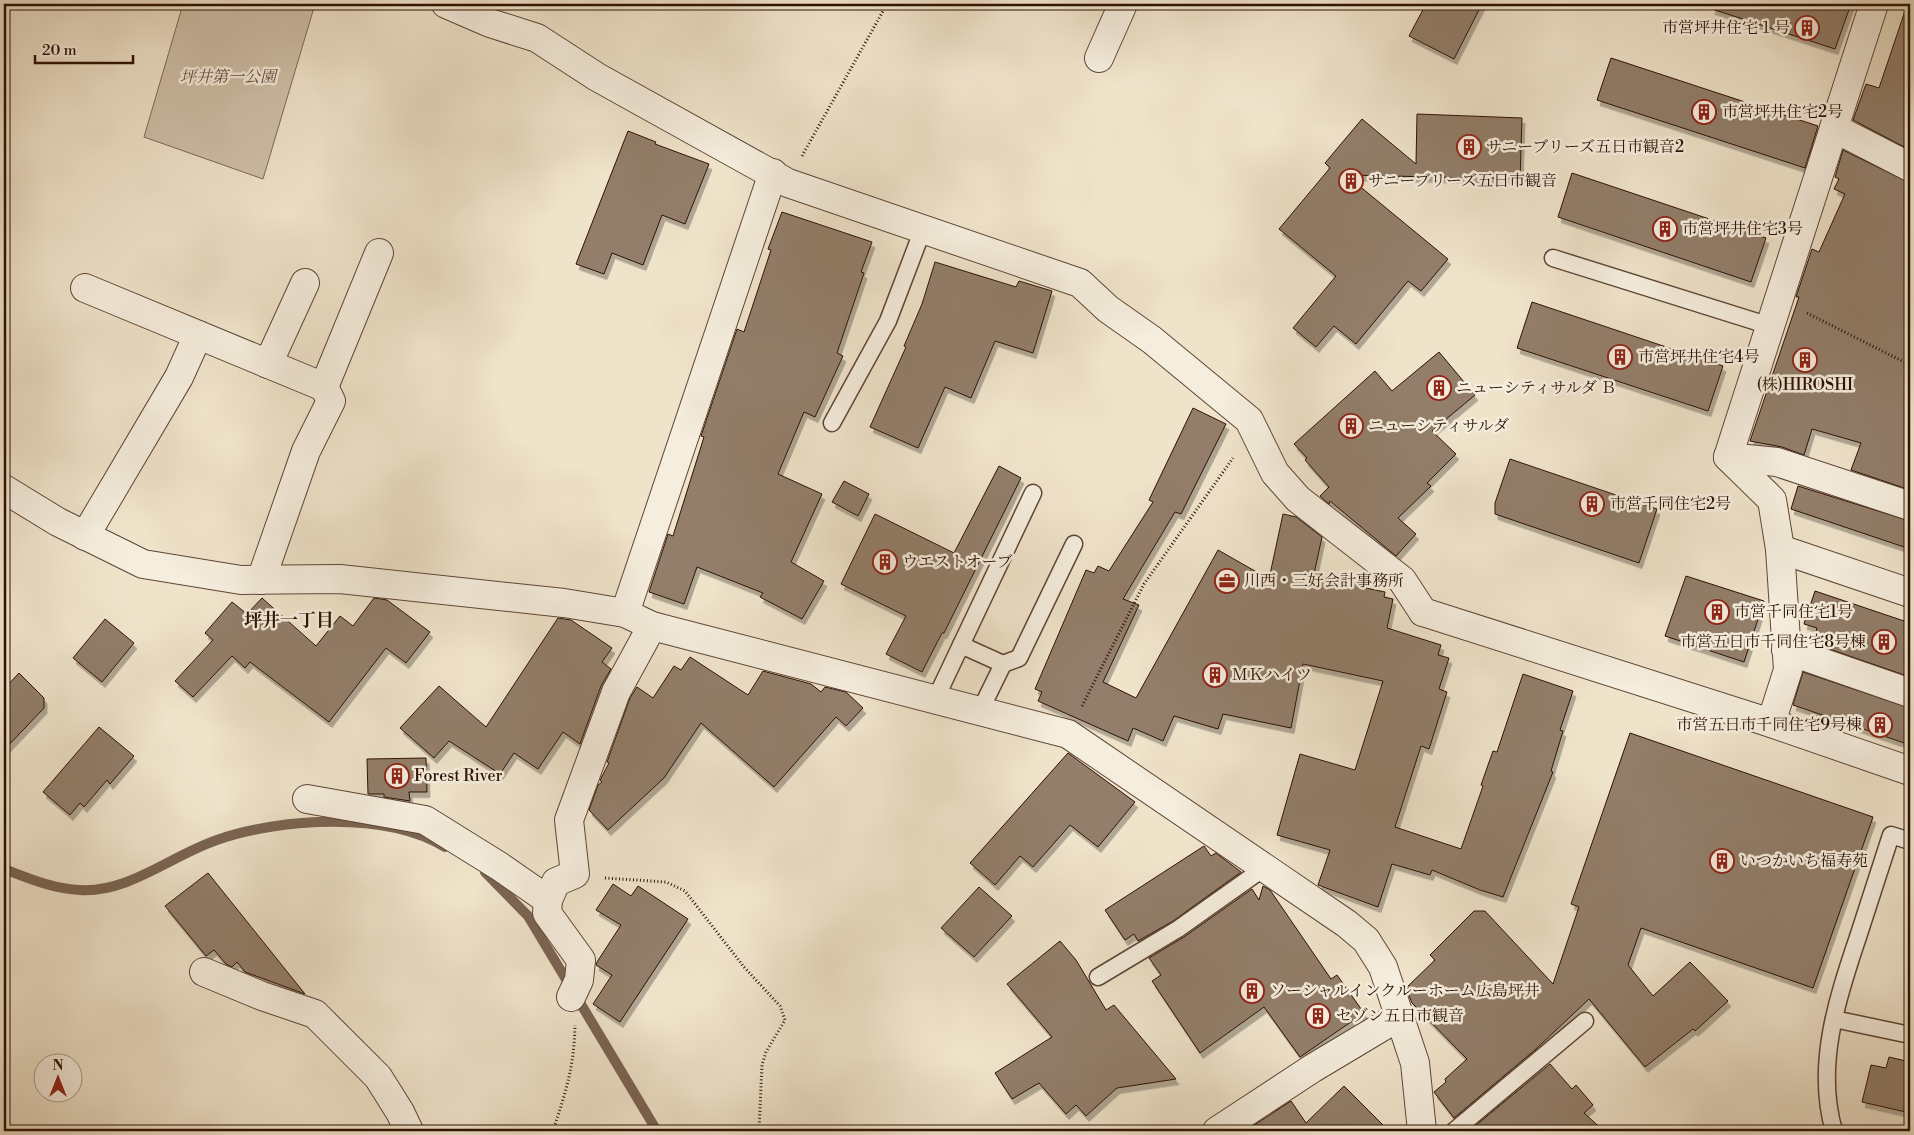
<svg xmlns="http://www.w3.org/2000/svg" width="1914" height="1135" viewBox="0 0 1914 1135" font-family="'Libre Bodoni','Noto Serif JP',serif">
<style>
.green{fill:#cebfa8;stroke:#7e6856}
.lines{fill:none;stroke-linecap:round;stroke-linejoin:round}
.stream{stroke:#7a6453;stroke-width:10}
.building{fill:#927e6b;stroke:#2d1104;filter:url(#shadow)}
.service-casing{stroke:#5e4636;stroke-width:19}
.minor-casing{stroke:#5e4636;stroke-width:30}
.tertiary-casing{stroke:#5e4636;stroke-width:30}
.path{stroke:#2d1104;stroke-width:3;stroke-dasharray:1 2.5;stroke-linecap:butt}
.service{stroke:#f5eddd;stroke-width:16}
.minor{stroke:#f5eddd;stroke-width:28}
.tertiary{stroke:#f5eddd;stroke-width:28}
.labels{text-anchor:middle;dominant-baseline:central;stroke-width:5;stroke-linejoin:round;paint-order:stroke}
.poi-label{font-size:16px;fill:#2d1104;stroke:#f5eddd;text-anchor:start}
.park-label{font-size:16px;font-style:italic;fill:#654e3d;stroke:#f5eddd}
.neighbourhood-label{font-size:18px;font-weight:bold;fill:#2d1104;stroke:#f5eddd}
</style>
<defs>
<filter id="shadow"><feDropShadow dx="3" dy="5.5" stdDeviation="0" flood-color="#0004"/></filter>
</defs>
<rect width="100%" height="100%" fill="#efe3ca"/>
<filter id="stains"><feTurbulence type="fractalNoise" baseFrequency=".004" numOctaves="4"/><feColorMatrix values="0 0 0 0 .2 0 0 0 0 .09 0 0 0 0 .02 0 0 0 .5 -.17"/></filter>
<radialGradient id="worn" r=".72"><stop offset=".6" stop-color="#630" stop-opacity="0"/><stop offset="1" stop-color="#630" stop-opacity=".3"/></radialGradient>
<path class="green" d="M183,4H315L263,179L144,137Z"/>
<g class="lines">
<g class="stream">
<path d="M4,869C28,878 53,889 80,890C129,893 172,855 217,840C280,818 386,811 445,847"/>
<path d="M485,872L528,916L657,1131"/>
</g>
</g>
<g class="building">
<path d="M1426,4H1482L1454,59L1409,36Z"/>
<path d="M1713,4H1851L1835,49L1712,9Z"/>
<path d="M1906,8L1910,9V150L1853,120L1866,84L1879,88Z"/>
<path d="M1611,58L1818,126L1805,168L1597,100Z"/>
<path d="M1417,114L1522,118L1520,179L1346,175L1448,259L1421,291L1408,281L1356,344L1334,326L1316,347L1293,328L1336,276L1279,229L1330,168L1325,163L1362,119L1416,164Z"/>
<path d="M628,131L656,142L655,144L709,164L685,224L662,215L643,265L612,253L604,274L576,264Z"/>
<path d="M1843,150L1910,183V490L1851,470L1861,443L1812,429L1804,455L1782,447L1750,441L1799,297H1796L1812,249L1819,252L1845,194L1834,189L1839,179L1835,177Z"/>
<path d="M1572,173L1766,238L1751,282L1558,217Z"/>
<path d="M782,212L872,242L861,272L864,273L837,353L843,356L815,417L804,412L778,474L822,494L791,562L824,581L802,619L760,597L763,593L697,567L684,604L649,592L668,534L673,536L704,437L701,436L737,329L744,332L771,250L768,249Z"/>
<path d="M935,262L1016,287L1019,281L1052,291L1033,353L995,341L971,398L945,387L918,448L870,427L906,347L904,346L922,304Z"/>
<path d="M1532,302L1723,366L1708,411L1517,348Z"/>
<path d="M1439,352L1475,395L1432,431L1456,454L1427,483L1431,486L1398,518L1416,534L1396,556L1330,501L1329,504L1320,496L1329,487L1305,460L1307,458L1294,444L1375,371L1392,391Z"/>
<path d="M1193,408L1226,424L1181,514L1175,512L1123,599L1139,605L1103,682L1136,698L1218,550L1269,579L1283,514L1296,517L1322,537L1314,574L1368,586L1366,588L1385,592L1384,597L1393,599L1387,628L1441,645L1438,655L1449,658L1439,689L1447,692L1429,749L1421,746L1395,827L1461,849L1483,786L1481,785L1493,751L1497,752L1523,674L1573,691L1560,730L1563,731L1551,771L1553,772L1503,897L1480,890L1432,870L1430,875L1392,864L1378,907L1318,885L1330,850L1277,835L1300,754L1355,770L1383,681L1303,664L1291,728L1223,714L1218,729L1174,716L1163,741L1133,728L1128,741L1038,701L1042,692L1035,689L1086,570L1094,573L1098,566L1109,571L1153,502L1149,500Z"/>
<path d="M1510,459L1657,509L1639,563L1495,514V503Z"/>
<path d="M999,466L1021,478L944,633H942L922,672L886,654L906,616L841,584L875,514L954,553Z"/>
<path d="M844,481L869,494L858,516L832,502Z"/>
<path d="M1798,486L1910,521V549L1791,509Z"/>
<path d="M1686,576L1764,601L1744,662L1665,636Z"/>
<path d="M1815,591L1910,623V677L1812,643L1817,628L1804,624Z"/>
<path d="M262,598L316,646L340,616L353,626L374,598L387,600L430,632L406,663L386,648L329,722L250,662L245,668L232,656L193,697L175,681L213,640L205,633L232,602L247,614Z"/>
<path d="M558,618L571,620L612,648L602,662L611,669L601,686L580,744L563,732L538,769L514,753L500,774L449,741L434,758L400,728L439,686L486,727Z"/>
<path d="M105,619L134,643L102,682L73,658Z"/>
<path d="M690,657L748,695L763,671L811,684L821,692L825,687L846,692L863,708L846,726L836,717L774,787L701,723L664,778L608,830L589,810L598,785L602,782L600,780L609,763L607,762L630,698L637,687L653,698L674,666L681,670Z"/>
<path d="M1803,672L1910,708V745L1793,705Z"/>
<path d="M19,673L44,698V708L4,750V689Z"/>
<path d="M99,727L134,756L110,784L107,780L84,807L80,803L70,815L43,792Z"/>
<path d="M1630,733L1873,817L1813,988L1641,928L1628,965L1653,996L1690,962L1728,1001L1695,1031L1693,1029L1645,1067L1589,999L1536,1049L1454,1118L1434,1092L1446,1082L1445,1079L1467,1059L1412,1003L1406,988L1435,960L1430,955L1474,911H1485L1553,984L1579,907L1571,904Z"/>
<path d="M1068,753L1135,802L1098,847L1070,825L1033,867L1020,856L995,885L970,863Z"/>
<path d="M426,758L427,792H409L410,801L384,797V794H368L367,759Z"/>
<path d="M1204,846L1211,856L1216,853L1241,872L1173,921L1138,941L1134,934L1125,940L1105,910Z"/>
<path d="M208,873L305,994L245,972L237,962L232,967L226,964L214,950L206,956L165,906Z"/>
<path d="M613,884L631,896L638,886L688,919L620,1022L593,1004L612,975L596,965L597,962L621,925L596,910Z"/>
<path d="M1263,886L1270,890L1331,979L1337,975L1364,1013L1300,1057L1264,1007L1200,1053L1152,981L1161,975L1149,958L1184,937L1252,889L1259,900Z"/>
<path d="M979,887L1012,916L974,957L941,928Z"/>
<path d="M1060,941L1076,960L1106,1010L1114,1005L1176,1079L1117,1088L1086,1116L1076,1105L1066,1114L1039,1083L1012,1099L995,1073L1052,1037L1007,984Z"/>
<path d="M1889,1057L1910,1062V1113L1862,1102L1871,1065L1886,1068Z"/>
<path d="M1550,1064L1572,1089L1576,1085L1593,1105L1584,1113L1604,1131H1469Z"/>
<path d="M1344,1086L1389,1131H1245L1291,1101L1306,1123Z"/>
</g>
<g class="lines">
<defs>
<g id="service">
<path d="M1553,258L1770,326"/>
<path d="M832,423L888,321L923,229"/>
<path d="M961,645L1003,664"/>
<path d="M935,700L1033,493"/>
<path d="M980,711L1003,664L1019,658L1074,544"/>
<path d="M1098,977L1178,929L1264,868"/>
<path d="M1834,1019L1910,1035"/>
<path d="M1454,1131L1585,1021"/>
<path d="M1834,1131C1815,1066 1837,999 1858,937C1869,903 1880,869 1891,835L1910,841"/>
</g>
<g id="minor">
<path d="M446,4L490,23L537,38L597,77L788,183L1080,283L1108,309L1152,340L1249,420L1275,473L1298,499L1402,580L1423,612"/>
<path d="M1099,58L1123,4"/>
<path d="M1834,128L1910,167"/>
<path d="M85,288L324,387L331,401L306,451L261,580"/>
<path d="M268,364L305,283"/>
<path d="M324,387L379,253"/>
<path d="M1728,457L1777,462L1910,506"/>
<path d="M4,489L58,522L143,564L241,580L340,579L564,603L625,613L652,626L1068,734L1347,924L1366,940L1383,967L1415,1063L1422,1131"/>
<path d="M85,536L179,377L198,335"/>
<path d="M1780,549L1910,593"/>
<path d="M625,613L773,173"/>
<path d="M1786,650L1910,693"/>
<path d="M1771,723L1788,670L1780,549L1772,500L1728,457L1874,4"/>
<path d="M307,799L425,820L499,866L548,900"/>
<path d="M204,972L262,996L315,1014L378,1077L400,1112L409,1131"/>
<path d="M571,997L579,980L581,960L547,913L548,900L556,882L575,874L569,820L616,692L652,626"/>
<path d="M1217,1131L1313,1068L1400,1016"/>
</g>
<path id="tertiary" d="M1423,612L1771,723L1910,771"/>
</defs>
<use href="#service" class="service-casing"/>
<use href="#minor" class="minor-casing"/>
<use href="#tertiary" class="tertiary-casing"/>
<g class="path">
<path d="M802,156L887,4"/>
<path d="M1807,313L1910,365"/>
<path d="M1082,706L1144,584L1233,458"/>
<path d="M605,878L666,882L685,891L744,967L780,1006L785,1020L766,1052L762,1065L759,1131"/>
<path d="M553,1131C566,1091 574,1068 575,1025"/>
</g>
<use href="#service" class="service"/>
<use href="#minor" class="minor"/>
<use href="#tertiary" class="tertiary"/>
</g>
<defs>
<symbol id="building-ring" viewBox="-11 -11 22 22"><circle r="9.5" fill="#f5eddd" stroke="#8f2418" stroke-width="1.5"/><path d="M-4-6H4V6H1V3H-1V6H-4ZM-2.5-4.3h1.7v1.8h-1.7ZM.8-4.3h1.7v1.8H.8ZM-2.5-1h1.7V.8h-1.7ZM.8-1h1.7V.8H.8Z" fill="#8f2418"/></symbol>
<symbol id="office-ring" viewBox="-11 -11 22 22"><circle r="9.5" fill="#f5eddd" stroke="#8f2418" stroke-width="1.5"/><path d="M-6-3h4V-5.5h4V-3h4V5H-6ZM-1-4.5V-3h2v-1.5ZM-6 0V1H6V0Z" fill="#8f2418"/></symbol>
</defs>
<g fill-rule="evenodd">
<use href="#building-ring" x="1793" y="14" width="28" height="28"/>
<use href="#building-ring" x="1690" y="98" width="28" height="28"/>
<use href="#building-ring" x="1455" y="133" width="28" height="28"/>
<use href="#building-ring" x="1337" y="167" width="28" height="28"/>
<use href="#building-ring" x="1651" y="215" width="28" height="28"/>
<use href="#building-ring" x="1606" y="343" width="28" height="28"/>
<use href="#building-ring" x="1791" y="346" width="28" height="28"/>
<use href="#building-ring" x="1425" y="374" width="28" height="28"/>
<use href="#building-ring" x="1337" y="412" width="28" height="28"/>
<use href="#building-ring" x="1578" y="490" width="28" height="28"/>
<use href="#building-ring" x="871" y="548" width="28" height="28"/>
<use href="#office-ring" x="1213" y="567" width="28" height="28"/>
<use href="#building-ring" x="1703" y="598" width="28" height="28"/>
<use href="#building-ring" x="1870" y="628" width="28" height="28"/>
<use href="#building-ring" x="1201" y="661" width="28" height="28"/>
<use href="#building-ring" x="1866" y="711" width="28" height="28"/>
<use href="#building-ring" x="383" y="762" width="28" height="28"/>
<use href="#building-ring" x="1708" y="847" width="28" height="28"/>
<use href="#building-ring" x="1238" y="977" width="28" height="28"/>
<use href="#building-ring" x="1304" y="1002" width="28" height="28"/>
</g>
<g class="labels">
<g class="poi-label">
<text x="1790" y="28" text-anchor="end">市営坪井住宅１号</text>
<text x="1722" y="112">市営坪井住宅2号</text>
<text x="1486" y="147">サニーブリーズ五日市観音2</text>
<text x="1368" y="181">サニーブリーズ五日市観音</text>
<text x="1682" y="229">市営坪井住宅3号</text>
<text x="1638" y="357">市営坪井住宅4号</text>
<text x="1805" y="385" text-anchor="middle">(株)HIROSHI</text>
<text x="1456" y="388">ニューシティサルダ Ｂ</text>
<text x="1368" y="426">ニューシティサルダ</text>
<text x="1610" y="504">市営千同住宅2号</text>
<text x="902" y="562">ウエストオーブ</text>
<text x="1244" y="581">川西・三好会計事務所</text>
<text x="1734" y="612">市営千同住宅1号</text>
<text x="1866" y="642" text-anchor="end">市営五日市千同住宅8号棟</text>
<text x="1232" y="675">ＭＫハイツ</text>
<text x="1862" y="725" text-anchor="end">市営五日市千同住宅9号棟</text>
<text x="414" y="776">Forest River</text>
<text x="1740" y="861">いつかいち福寿苑</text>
<text x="1270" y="991">ソーシャルインクルーホーム広島坪井</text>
<text x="1336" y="1016">セゾン五日市観音</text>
</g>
<g class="park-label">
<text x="228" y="77">坪井第一公園</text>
</g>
<g class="neighbourhood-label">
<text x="289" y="620">坪井一丁目</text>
</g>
</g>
<rect width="1914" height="1135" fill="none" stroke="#efe3ca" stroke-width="20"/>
<rect x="5" y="5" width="1904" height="1125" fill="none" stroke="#2d1104" stroke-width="2.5"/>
<rect x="10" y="10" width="1894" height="1115" fill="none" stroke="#2d1104"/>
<g transform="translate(58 1078)"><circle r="24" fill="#f5eddd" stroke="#a59586"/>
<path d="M0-4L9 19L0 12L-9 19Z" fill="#8f2418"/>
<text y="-8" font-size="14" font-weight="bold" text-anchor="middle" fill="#2d1104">N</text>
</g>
<path d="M35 55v8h98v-8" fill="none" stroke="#2d1104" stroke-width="2.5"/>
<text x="42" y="55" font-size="15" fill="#2d1104" stroke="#f5eddd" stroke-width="4" paint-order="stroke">20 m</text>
<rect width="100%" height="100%" filter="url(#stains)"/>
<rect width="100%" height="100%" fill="url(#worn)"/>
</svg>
